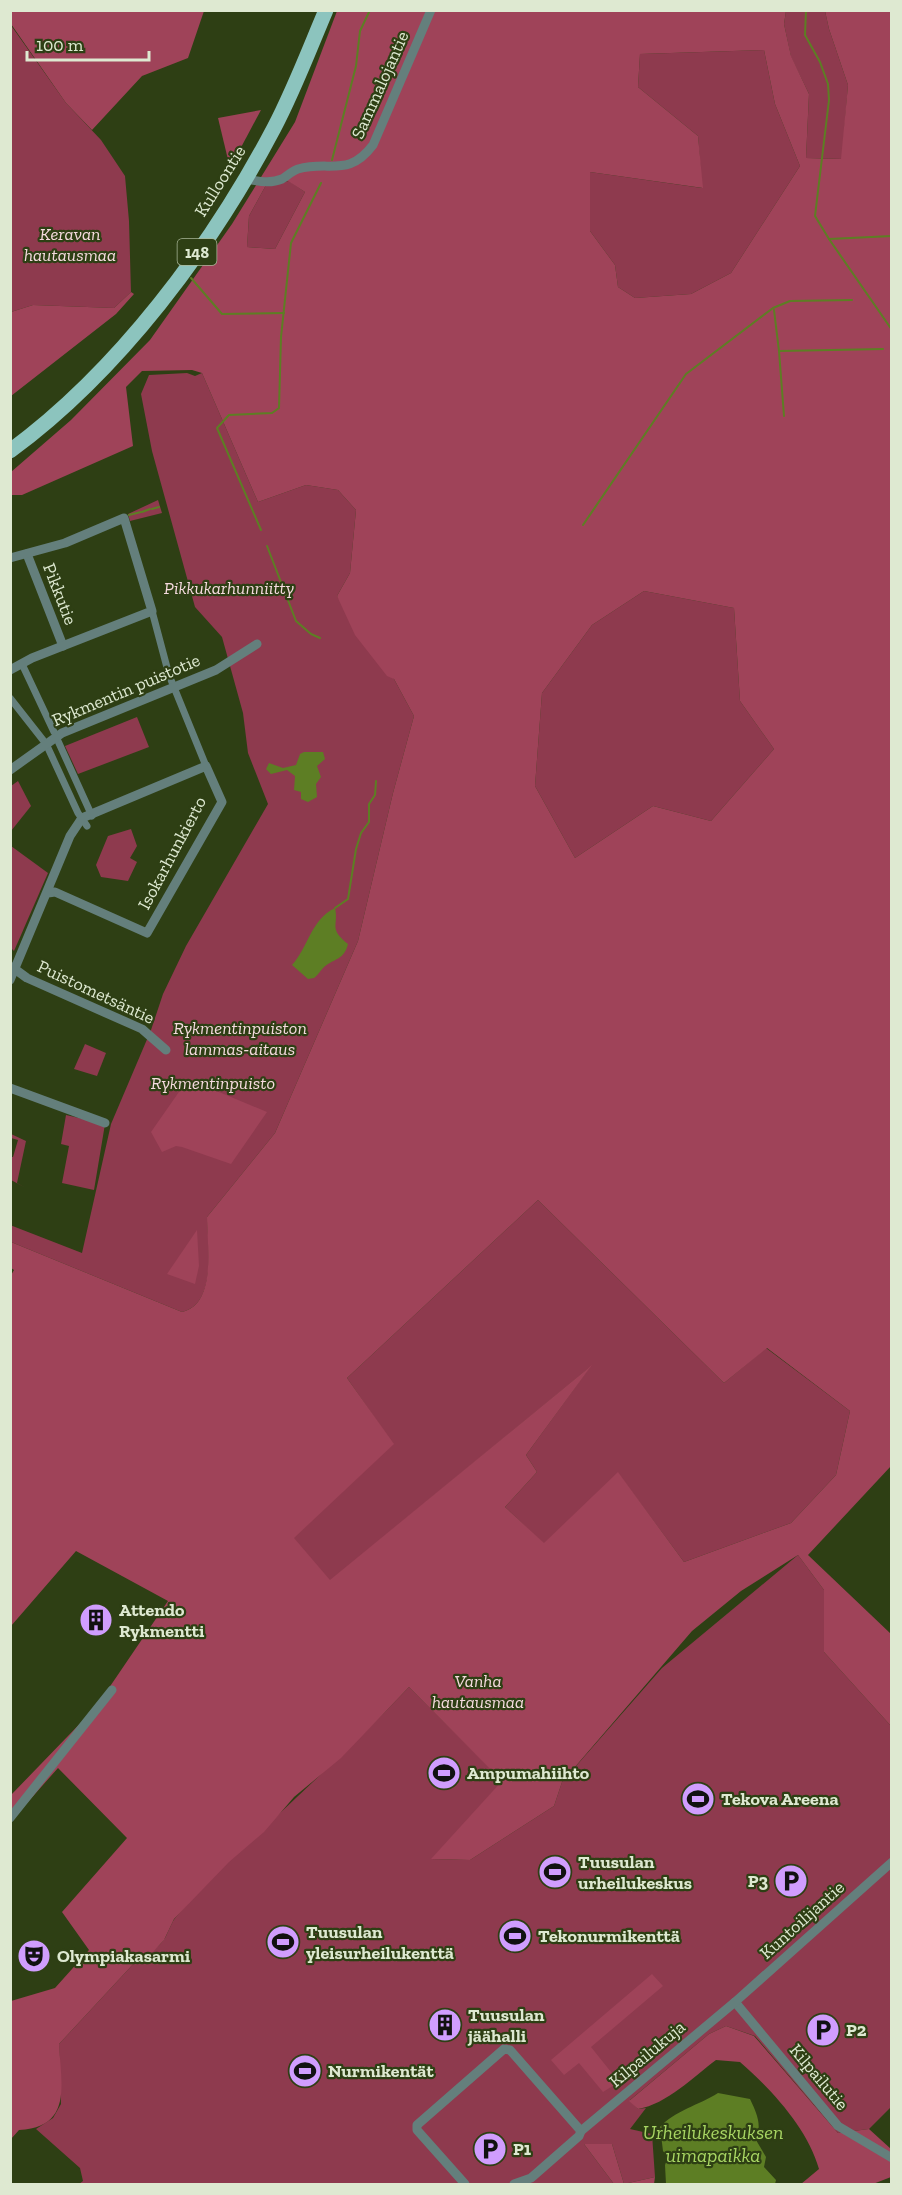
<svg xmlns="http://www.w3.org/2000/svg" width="902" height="2195" viewBox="0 0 902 2195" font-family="'Zilla Slab',serif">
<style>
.green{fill:#8e3a4e}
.forest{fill:#9f4359;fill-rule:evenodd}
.water{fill:#5d7e24}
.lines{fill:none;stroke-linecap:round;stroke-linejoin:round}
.stream{stroke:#5d7e24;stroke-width:2}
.pedestrian{stroke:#647f7c;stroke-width:7}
.minor{stroke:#647f7c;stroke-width:9}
.primary{stroke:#8cc4be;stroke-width:15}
.labels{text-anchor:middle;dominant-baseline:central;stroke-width:4.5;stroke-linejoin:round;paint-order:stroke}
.shield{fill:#2e3f14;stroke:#a9b698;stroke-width:1.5}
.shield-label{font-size:16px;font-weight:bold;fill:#dee9d1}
.street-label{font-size:18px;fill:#dee9d1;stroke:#2e3f14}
.park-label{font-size:18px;font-style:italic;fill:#f6dbdf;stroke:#2e3f14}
.poi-label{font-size:18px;font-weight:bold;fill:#dee9d1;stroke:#2e3f14;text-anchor:start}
.water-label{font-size:20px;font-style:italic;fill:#a8d663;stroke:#2e3f14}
</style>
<rect width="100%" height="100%" fill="#2e3f14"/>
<g class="green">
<path d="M786,11H825L829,29L848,85L842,159L806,158L809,94L791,57L784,24Z"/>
<path d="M10,24L66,103L101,140L125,176L129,221L131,292L114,308L33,305L11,312Z"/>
<path d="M764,50L775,104L800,166L731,273L691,294L635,298L618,287L615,265L590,231V172L702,188L698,136L638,87L640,54Z"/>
<path d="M289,181L305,192L275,249L247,247L249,216L266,185Z"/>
<path d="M187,373L195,376L202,373L258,502L306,485L338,490L356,510L350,573L337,596L394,679L414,716L393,793L358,941L275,1133L207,1217C208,1245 217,1304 182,1312L11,1242L10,1225L82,1253L111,1124L151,1030L163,994L186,946L268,804L248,753L243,713L222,637L195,607L152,451L141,394L149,375Z"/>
<path d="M158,500L162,513L130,521L128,514Z"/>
<path d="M644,591L734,608L740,701L774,749L711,821L653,806L575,858L535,786L542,693L592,625Z"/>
<path d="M137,717L149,747L78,774L65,746Z"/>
<path d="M18,781L31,806L11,831V786Z"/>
<path d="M131,829L137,846L130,858L137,862L128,881L101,877L96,865L108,836Z"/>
<path d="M11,846L48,873L14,951L10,947Z"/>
<path d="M85,1044L106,1053L97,1076L74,1069Z"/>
<path d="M66,1115L105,1124L94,1190L62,1183L69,1146L61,1144Z"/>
<path d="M11,1134L26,1141L17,1183L24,1187L11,1180V1157H13L18,1140L11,1138Z"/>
<path d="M538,1200L724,1383L766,1348L850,1411L836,1475L791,1523L684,1562L618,1473L544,1544L505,1507L537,1472L526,1455L590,1367L330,1581L293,1538L393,1444L347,1378Z"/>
<path d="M798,1555L824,1590V1652L891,1726V2107L869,2129L838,2133L755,2036L726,2026L709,2034L630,2100L638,2109L646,2108L630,2129L652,2134L655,2177L624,2184L612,2144H584L614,2184H79L83,2181L80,2168L36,2129L53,2118L61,2104L59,2044L137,1960C148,1954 159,1948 165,1938C169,1931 171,1923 176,1917C192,1898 211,1879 229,1861C290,1803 351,1748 409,1687L503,1781L432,1859L470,1860L554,1806L562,1782L662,1668Z"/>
</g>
<g class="forest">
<path d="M10,11L11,10L204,11L188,58L142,76L92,130L66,103L11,24Z"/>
<path d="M337,11H786L784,24L791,56L809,94L806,158L841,159L848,85L829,29L825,11H891V1466L808,1555L891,1634V1726L824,1652V1590L798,1555L741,1591L692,1631L562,1782L554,1806L470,1860L431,1859L502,1781L409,1687L341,1758L294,1797L264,1832L229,1862L174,1919L164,1940L153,1952L137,1960L59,2044C61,2084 73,2127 19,2130L11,2139V2001L55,1988L89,1950L62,1912L127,1838L58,1768L11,1821V1795L96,1707L168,1601L76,1551L11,1626L10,1277L14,1270L11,1268V1242L182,1312C217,1304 207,1245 207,1217L275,1133L358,941L393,793L414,716L394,679L387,676L355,635L337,596L350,573L356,510L338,490L306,485L258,502L202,373L192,370L142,371L126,387L133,446L22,495H11V472L71,420L150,340L232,224L295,122ZM764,50L775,104L800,166L731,273L691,294L635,298L618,287L615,265L590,231V172L703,188L698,136L638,87L640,54ZM288,181L305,192L275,249L247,247L249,216L266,185ZM644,591L734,608L740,701L774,749L711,821L653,806L575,858L535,786L542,693L592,625ZM538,1200L724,1383L767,1348L850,1411L836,1475L791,1523L684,1562L618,1472L544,1543L505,1507L537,1472L526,1455L592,1365L330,1580L294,1538L394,1444L347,1378Z"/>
<path d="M261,110L230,168L218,118Z"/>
<path d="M131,292L134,294L116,314L11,396V312L33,305L114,308Z"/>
<path d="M188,1079L267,1112L231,1164L182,1147L176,1146L162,1152L151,1132Z"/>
<path d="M197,1230L199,1266L195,1284L167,1274Z"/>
<path d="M652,1974L663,1986L591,2047L619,2082L603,2092L579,2063L564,2075L551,2060Z"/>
<path d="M726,2026L754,2036L838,2133L869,2129L891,2149V2177L873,2184H801L819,2169C808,2129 771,2089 740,2062L716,2060C693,2077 667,2104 638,2109L629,2101L709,2034Z"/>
<path d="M584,2144H612L624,2184L655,2177L654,2184H614Z"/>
</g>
<g class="water">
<path d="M304,752H323L325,759L317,766L321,777L316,784L317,797L308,802L301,799V792L294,790L295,776L287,770L271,774L266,769L269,763L283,768L296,765L300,754Z"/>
<path d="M335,908C339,926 328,928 348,944C344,960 335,958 324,967C321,970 318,975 314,978L308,979L292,965C308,948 311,919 335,908Z"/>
<path d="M718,2093L750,2099C757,2114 762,2124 756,2140L766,2157L764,2167L776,2180L775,2184H666L665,2165L668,2157L663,2151L660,2127C674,2111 699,2105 718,2093Z"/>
</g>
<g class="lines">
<g class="stream">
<path d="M806,10L805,35L820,62L828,84L829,100L815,216L829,239L892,236"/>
<path d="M332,160L356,66L360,31L370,10"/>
<path d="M829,239L892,330"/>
<path d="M191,278L222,314L284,313"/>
<path d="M774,310L779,351"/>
<path d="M784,416L779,351L883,349"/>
<path d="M152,509L159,507"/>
<path d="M142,512L150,509"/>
<path d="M129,515L141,512"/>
<path d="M583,525L686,374L773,308L790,301L852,300"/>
<path d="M261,530L217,428L229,415L272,413L279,408L281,337L291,243L321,183"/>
<path d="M267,546L296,621L311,634L320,638"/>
<path d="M335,908L348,899L356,849L361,833L369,822V804L375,795L376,781"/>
</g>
<g class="pedestrian">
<path d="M152,611L169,675L206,766"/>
<path d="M22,664L54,732"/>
<path d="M10,698L43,740"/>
<path d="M58,741L92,816"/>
<path d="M48,748L78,813L87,826"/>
</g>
<g class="minor">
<path d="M245,179C258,181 270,184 282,179C287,176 292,171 298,169C330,160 348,178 373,145L431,10"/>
<path d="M27,554L63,646"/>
<path d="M10,558L65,543L124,518L152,611L32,658L10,670"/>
<path d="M10,770L62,733L216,670L257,644"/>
<path d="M12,967L27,978L142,1029L166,1050"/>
<path d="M10,980L70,836L82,818L206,766L222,802L147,933L55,892L48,893"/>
<path d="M10,1088L105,1123"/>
<path d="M10,1818L112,1690"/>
<path d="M735,2002L838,2126L892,2158"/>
<path d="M465,2184L417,2130V2125L504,2049L510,2050L581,2131"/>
<path d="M514,2184L531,2178L579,2136L581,2131L735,2002L892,1862"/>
</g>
<path class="primary" d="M10,451C119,371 212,246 274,128C294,90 309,50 326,10"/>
</g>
<defs>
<symbol id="building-disc" viewBox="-11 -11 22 22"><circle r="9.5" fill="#d09dfe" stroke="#2e3f14"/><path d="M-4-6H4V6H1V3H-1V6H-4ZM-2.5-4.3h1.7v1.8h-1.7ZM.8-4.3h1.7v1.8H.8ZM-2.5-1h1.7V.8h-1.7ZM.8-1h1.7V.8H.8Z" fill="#111"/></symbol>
<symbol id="stadium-disc" viewBox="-11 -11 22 22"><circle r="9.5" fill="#d09dfe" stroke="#2e3f14"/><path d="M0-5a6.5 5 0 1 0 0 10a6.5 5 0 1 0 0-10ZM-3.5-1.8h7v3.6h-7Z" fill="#111"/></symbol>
<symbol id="parking-disc" viewBox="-11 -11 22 22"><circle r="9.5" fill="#d09dfe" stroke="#2e3f14"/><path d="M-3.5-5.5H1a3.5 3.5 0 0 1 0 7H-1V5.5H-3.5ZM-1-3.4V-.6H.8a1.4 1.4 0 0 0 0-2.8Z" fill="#111"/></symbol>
<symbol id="theatre-disc" viewBox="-11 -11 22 22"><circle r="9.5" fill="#d09dfe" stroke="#2e3f14"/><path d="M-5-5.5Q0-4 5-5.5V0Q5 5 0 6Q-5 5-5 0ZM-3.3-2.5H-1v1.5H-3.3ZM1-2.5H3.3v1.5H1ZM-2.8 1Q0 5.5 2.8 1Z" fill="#111"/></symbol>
</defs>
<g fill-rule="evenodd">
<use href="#building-disc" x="77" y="1601" width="38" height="38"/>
<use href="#stadium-disc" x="425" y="1754" width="38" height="38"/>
<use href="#stadium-disc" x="679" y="1780" width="38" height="38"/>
<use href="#stadium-disc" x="536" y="1853" width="38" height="38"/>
<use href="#parking-disc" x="772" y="1862" width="38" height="38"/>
<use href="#stadium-disc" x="496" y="1917" width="38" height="38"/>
<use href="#stadium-disc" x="264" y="1923" width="38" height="38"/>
<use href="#theatre-disc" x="15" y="1937" width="38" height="38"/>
<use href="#building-disc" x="426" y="2006" width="38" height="38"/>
<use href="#parking-disc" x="804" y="2011" width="38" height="38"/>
<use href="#stadium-disc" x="286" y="2052" width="38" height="38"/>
<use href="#parking-disc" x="471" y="2130" width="38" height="38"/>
</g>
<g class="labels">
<rect class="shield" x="177.5" y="239" width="39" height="26" rx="4.5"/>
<g class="shield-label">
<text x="197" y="252">148</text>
</g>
<g class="street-label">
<text transform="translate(380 85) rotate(-66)">Sammalojantie</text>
<text transform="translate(220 181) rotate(-58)">Kulloontie</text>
<text transform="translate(60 594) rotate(69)">Pikkutie</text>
<text transform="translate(126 690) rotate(-23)">Rykmentin puistotie</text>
<text transform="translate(172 853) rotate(-62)">Isokarhunkierto</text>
<text transform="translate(96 992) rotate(25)">Puistometsäntie</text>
<text transform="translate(802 1920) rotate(-42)">Kuntoilijantie</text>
<text transform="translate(647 2054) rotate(-40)">Kilpailukuja</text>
<text transform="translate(819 2077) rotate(50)">Kilpailutie</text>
</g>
<g class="park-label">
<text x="70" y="234">Keravan<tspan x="70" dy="21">hautausmaa</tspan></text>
<text x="229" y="588">Pikkukarhunniitty</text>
<text x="240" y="1028">Rykmentinpuiston<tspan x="240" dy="21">lammas-aitaus</tspan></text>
<text x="213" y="1083">Rykmentinpuisto</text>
<text x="478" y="1681">Vanha<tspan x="478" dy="21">hautausmaa</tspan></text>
</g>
<g class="poi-label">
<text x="119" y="1610">Attendo<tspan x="119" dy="21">Rykmentti</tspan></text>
<text x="467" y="1773">Ampumahiihto</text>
<text x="721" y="1799">Tekova Areena</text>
<text x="578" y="1862">Tuusulan<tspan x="578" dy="21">urheilukeskus</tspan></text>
<text x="768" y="1881" text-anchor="end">P3</text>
<text x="306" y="1932">Tuusulan<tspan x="306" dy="21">yleisurheilukenttä</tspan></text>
<text x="538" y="1936">Tekonurmikenttä</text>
<text x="57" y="1956">Olympiakasarmi</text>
<text x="468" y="2015">Tuusulan<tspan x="468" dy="21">jäähalli</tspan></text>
<text x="846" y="2030">P2</text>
<text x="328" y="2071">Nurmikentät</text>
<text x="513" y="2149">P1</text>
</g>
<g class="water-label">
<text x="713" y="2132">Urheilukeskuksen<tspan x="713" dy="23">uimapaikka</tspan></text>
</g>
</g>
<rect width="902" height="2195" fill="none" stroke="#dee9d1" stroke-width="24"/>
<path d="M27 51v9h122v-9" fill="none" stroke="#dee9d1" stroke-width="3"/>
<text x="36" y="51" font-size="18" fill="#dee9d1" stroke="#2e3f14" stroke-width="4.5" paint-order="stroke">100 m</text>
</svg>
